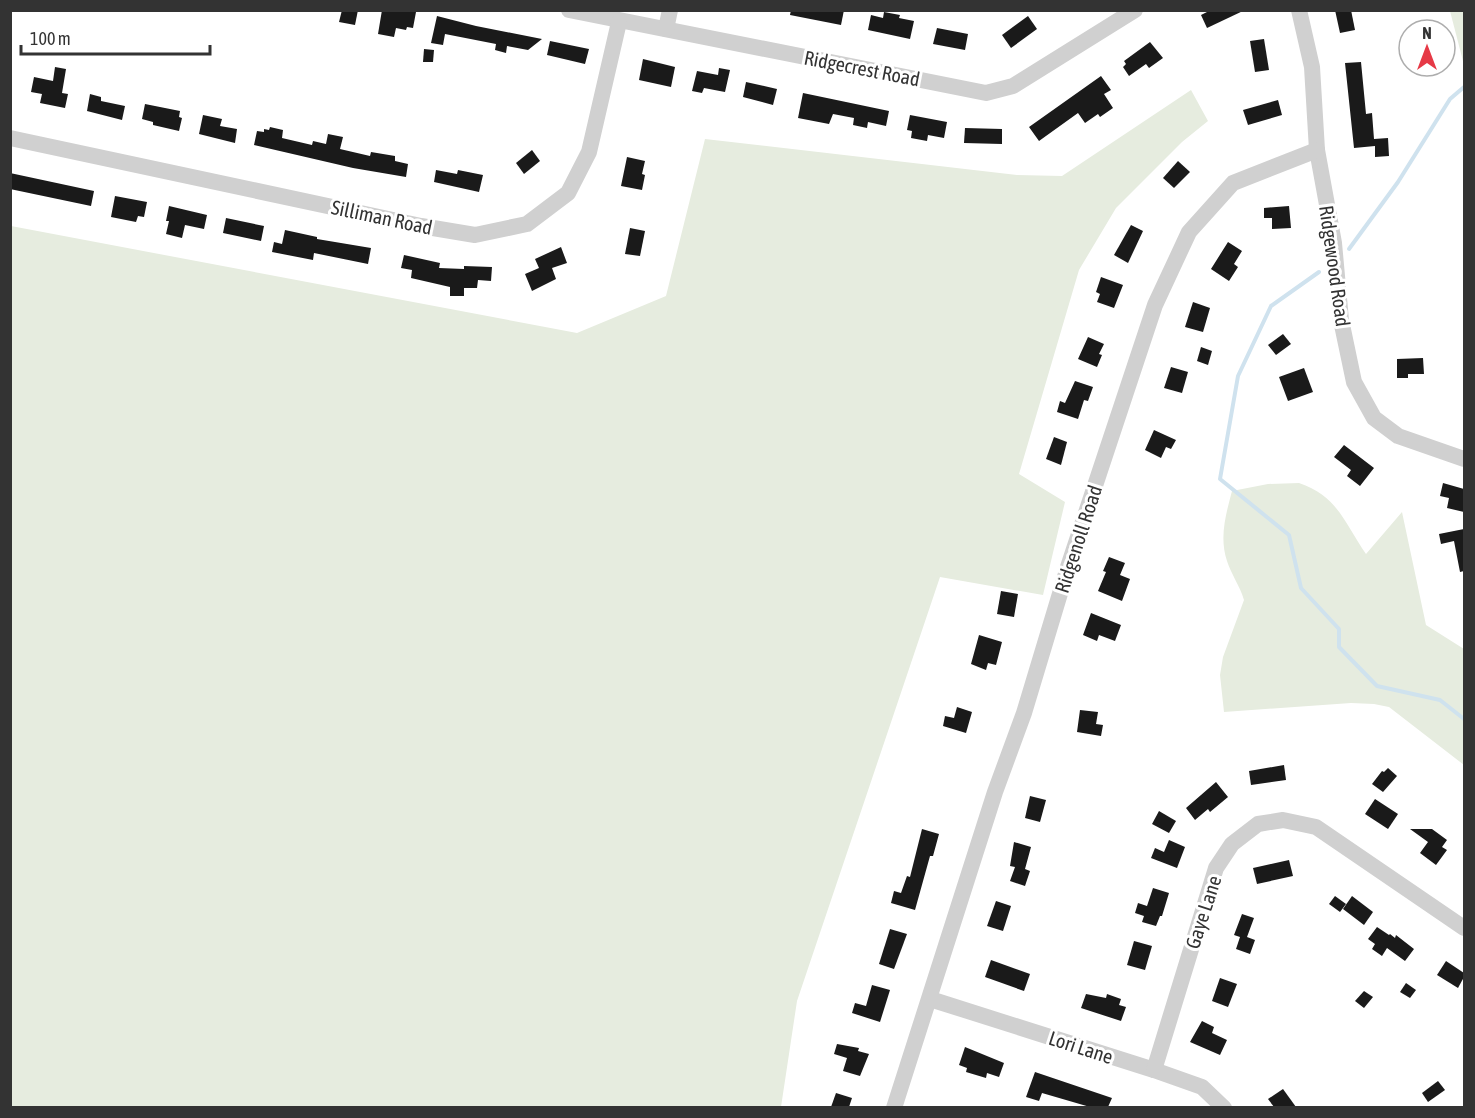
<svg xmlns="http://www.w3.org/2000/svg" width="1475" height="1118" viewBox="0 0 1475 1118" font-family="'Asap Condensed',sans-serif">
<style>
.green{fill:#e6ecdf}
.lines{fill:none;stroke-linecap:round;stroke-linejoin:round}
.stream{stroke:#cfe2ee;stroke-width:4}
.building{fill:#1a1a1a}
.minor{stroke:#d0d0d0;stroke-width:16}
.labels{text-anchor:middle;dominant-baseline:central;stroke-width:6;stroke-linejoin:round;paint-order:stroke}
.street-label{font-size:20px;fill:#333;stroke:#fff}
</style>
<rect width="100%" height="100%" fill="#fff"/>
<g class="green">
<path d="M1450,11H1464V65Z"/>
<path d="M1191,90L1208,121L1182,142L1116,208L1079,270L1019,474L1065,502L1043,595L940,577L797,1001L781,1107H11V226L577,333L666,296L705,139L1017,175L1062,176Z"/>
<path d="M1299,483C1338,496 1345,524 1366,554L1402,512L1426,625L1464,649V765L1389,707L1374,704L1351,703L1224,712L1220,675L1223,657L1244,600C1240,586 1231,574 1227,561C1219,537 1226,514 1232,491L1268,484Z"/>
</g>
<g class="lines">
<g class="stream">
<path d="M1349,249L1398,182L1450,99L1464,87"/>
<path d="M1319,272L1271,306L1238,376L1220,479L1289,535L1301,588L1339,629V647L1377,686L1440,700L1464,719"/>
</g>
</g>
<g class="building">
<path d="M342,10H358L355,25L339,22Z"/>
<path d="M382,10L416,12L413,28L407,27L406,30L396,28L394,37L378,34Z"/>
<path d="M791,10H844L841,25L790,15Z"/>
<path d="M1211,10H1245L1207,28L1201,15Z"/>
<path d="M1335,10H1351L1355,30L1340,33Z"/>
<path d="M884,12L900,15L899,18L914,21L910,39L868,30L871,15L883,18Z"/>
<path d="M437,16L476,26L542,39L528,50L507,46L506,53L495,50L496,44L445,34L443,45L431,43Z"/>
<path d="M1028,16L1037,29L1011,48L1002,35Z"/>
<path d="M937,28L968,34L965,50L933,44Z"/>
<path d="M1264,39L1269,70L1255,72L1250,41Z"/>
<path d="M550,41L589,49L585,64L547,55Z"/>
<path d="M1150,42L1163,58L1149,68L1146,64L1129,76L1123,67L1126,64L1124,61Z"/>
<path d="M424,49L434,50L433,62H423Z"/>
<path d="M643,59L675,67L671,87L639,80Z"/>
<path d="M1361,62L1366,114L1372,113L1374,139L1388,138L1389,156L1375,157V146L1354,148L1345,63Z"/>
<path d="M55,67L66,69L62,93L68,94L65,108L40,103L42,94L31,92L34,77L53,81Z"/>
<path d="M719,68L730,70L725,92L704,88L702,93L692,91L697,71L718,75Z"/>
<path d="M1101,76L1111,90L1104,94L1113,108L1100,117L1098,114L1085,123L1078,113L1039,141L1029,127Z"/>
<path d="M746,82L777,89L773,105L743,97Z"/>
<path d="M803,93L889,111L886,126L868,122L867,128L853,125L854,118L833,114L829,124L798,118Z"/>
<path d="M90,94L101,97V101L125,106L122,120L87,111Z"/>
<path d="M1278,100L1282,115L1248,125L1243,110Z"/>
<path d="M145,104L180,111L179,117L182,118L179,131L153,125V122L142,119Z"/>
<path d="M203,115L222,119L220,126L237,129L235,143L199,134Z"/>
<path d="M910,115L947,122L944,138L928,135L927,141L911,138L912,131L907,130Z"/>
<path d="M270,127L283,130L282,138L312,145L313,141L326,144L328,134L343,137L340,149L370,156L371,152L395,156V161L408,164L406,177L353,168L254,145L257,131L264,132V129L269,130Z"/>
<path d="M965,128L1002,129V144L964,143Z"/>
<path d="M532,150L540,161L524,174L516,163Z"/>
<path d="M627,157L645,161L642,174L645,175L642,190L621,186Z"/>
<path d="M1178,161L1190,172L1174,188L1163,178Z"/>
<path d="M436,170L457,174L458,170L483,175L479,192L434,182Z"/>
<path d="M10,173L94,191L91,206L10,189Z"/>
<path d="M115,196L147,202L144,217L138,216L136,222L111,217Z"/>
<path d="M169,206L207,215L204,229L185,225L182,238L166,234L169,221H166Z"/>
<path d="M1289,206L1291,228L1272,229V218H1264V208Z"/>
<path d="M226,218L264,226L261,241L223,233Z"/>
<path d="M1131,225L1143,231L1128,263L1114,255Z"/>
<path d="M630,228L645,231L640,256L625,254Z"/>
<path d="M285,230L317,237V239L371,248L368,264L314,253L313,260L272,252L274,242L282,244Z"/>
<path d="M1228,242L1242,251L1234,264L1238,267L1229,281L1211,269Z"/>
<path d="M561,247L567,263L552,268L556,279L532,291L525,274L539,268L535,259Z"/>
<path d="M404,255L440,263L439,268L464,269V266L492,267L491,281L478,280L477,288H464V296H450V287L411,278L412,270L401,268Z"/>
<path d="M1101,277L1123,285L1114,308L1097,302L1100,294L1096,292Z"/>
<path d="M1193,302L1210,308L1203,332L1185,327Z"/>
<path d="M1283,334L1291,344L1276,355L1268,345Z"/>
<path d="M1088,337L1104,344L1099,354L1102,355L1097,367L1078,359Z"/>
<path d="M1201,347L1212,351L1208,365L1197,361Z"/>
<path d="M1423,358L1424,374H1408V378H1397V359Z"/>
<path d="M1171,367L1188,372L1182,393L1164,388Z"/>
<path d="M1304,368L1313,392L1288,401L1279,377Z"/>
<path d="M1075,381L1093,387L1088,401L1084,400L1078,419L1057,412L1060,401L1065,403Z"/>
<path d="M1154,430L1176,440L1171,449L1166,447L1161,458L1145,450Z"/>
<path d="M1054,437L1067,442L1061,465L1046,459Z"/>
<path d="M1344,445L1374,468L1360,486L1347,476L1351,470L1334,457Z"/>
<path d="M1443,483L1464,489V512L1447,508L1449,498L1440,496Z"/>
<path d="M1464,529V571L1460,572L1454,541L1441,544L1439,534Z"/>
<path d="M1109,557L1125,563L1120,575L1130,579L1122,601L1098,591L1106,572L1103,571Z"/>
<path d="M1001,591L1018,594L1014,617L997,614Z"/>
<path d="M1091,613L1121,625L1115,641L1099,635L1097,641L1083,635Z"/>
<path d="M979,635L1002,642L996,665L988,663L986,670L971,664Z"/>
<path d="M957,707L972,712L966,733L943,726L945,716L954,718Z"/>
<path d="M1080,710L1098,712L1096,724L1103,725L1101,736L1077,732Z"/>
<path d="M1284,765L1286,780L1251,785L1249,771Z"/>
<path d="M1388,768L1397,776L1383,792L1372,784L1382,771L1384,772Z"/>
<path d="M1216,782L1228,797L1210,812L1208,809L1195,820L1186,808Z"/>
<path d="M1030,796L1046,800L1040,822L1025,818Z"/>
<path d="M1375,799L1398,814L1388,829L1365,814Z"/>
<path d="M1159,811L1176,821L1169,833L1152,824Z"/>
<path d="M922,829L939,834L933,856H930L915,910L891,903L894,891L901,893L907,876L910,877Z"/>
<path d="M1410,829H1432L1447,840L1442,847L1447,850L1436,865L1420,853L1428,842Z"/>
<path d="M1169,840L1185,847L1177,868L1151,858L1155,848L1164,852Z"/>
<path d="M1014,842L1031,847L1025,869L1030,871L1025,886L1010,881L1015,867L1010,866Z"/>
<path d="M1289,860L1293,876L1257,884L1253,868Z"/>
<path d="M1153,888L1169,893L1162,916H1160L1156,926L1142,922L1144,916L1135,913L1138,903L1147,906Z"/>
<path d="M1335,896L1346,904L1340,912L1329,904Z"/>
<path d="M1352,896L1373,912L1364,925L1343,909Z"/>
<path d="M996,901L1011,906L1003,931L987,926Z"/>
<path d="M1242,914L1254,918L1247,937L1255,940L1250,954L1236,949L1240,937L1234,935Z"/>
<path d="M1377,927L1389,935L1390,934L1395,938L1396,935L1414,949L1405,961L1387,948L1382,956L1372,949L1375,944L1368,939Z"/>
<path d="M890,929L907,934L894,969L879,964Z"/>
<path d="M1134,941L1152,946L1145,970L1127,965Z"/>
<path d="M991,960L1030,974L1024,991L985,977Z"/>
<path d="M1446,961L1464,973V977L1458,988L1437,975Z"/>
<path d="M1220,978L1237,984L1228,1007L1212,1001Z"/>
<path d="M1406,983L1416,990L1410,998L1400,992Z"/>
<path d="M872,985L890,990L880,1022L852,1013L855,1003L866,1006Z"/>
<path d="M1364,991L1373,997L1364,1008L1355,1001Z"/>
<path d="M1086,994L1106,998L1107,994L1121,999L1119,1005L1126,1007L1121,1021L1081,1008Z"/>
<path d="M1202,1021L1214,1027L1212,1033L1227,1040L1220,1055L1190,1042Z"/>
<path d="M837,1044L859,1048L858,1051L869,1054L860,1076L843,1071L847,1058L834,1054Z"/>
<path d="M965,1047L1004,1063L999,1077L987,1073L986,1078L966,1072L967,1068L959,1065Z"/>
<path d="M1035,1072L1112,1098L1108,1107H1090L1042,1093L1039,1101L1026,1097Z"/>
<path d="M1438,1081L1445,1090L1428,1102L1422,1093Z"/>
<path d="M1283,1089L1296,1107H1274L1268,1099Z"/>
<path d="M836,1093L852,1098L849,1107H831Z"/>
</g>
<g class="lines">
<g class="minor">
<path d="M569,10L986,93L1013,86L1135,10"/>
<path d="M1299,10L1312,67L1317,150L1334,243L1341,320L1354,382L1374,418L1398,436L1464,459"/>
<path d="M666,29L670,10"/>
<path d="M10,138L421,226L475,235L527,224L568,193L589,152L619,22"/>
<path d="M930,999L1154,1070L1202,1087L1224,1108"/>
<path d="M1154,1070L1216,868L1232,844L1258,824L1283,820L1316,827L1464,928"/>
<path d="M894,1108L995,792L1024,713L1068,567L1155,305L1189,232L1233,183L1317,150"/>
</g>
</g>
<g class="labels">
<g class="street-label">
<text transform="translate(862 68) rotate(11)">Ridgecrest Road</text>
<text transform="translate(382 217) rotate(12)">Silliman Road</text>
<text transform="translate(1335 266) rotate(82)">Ridgewood Road</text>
<text transform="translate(1078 539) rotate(-72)">Ridgenoll Road</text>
<text transform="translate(1203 912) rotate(-72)">Gaye Lane</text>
<text transform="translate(1081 1047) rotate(18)">Lori Lane</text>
</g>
</g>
<rect width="1475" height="1118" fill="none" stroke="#333333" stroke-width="24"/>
<g transform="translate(1427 48)"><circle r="28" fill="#ffffff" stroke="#adadad" stroke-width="1.5"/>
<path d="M0-4.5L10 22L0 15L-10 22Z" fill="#e63946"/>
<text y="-9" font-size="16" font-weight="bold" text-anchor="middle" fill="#333333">N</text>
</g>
<path d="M21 45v9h189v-9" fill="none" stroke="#333333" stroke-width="3"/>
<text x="30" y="45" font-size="18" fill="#333333" stroke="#ffffff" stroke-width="4.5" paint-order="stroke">100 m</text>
</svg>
